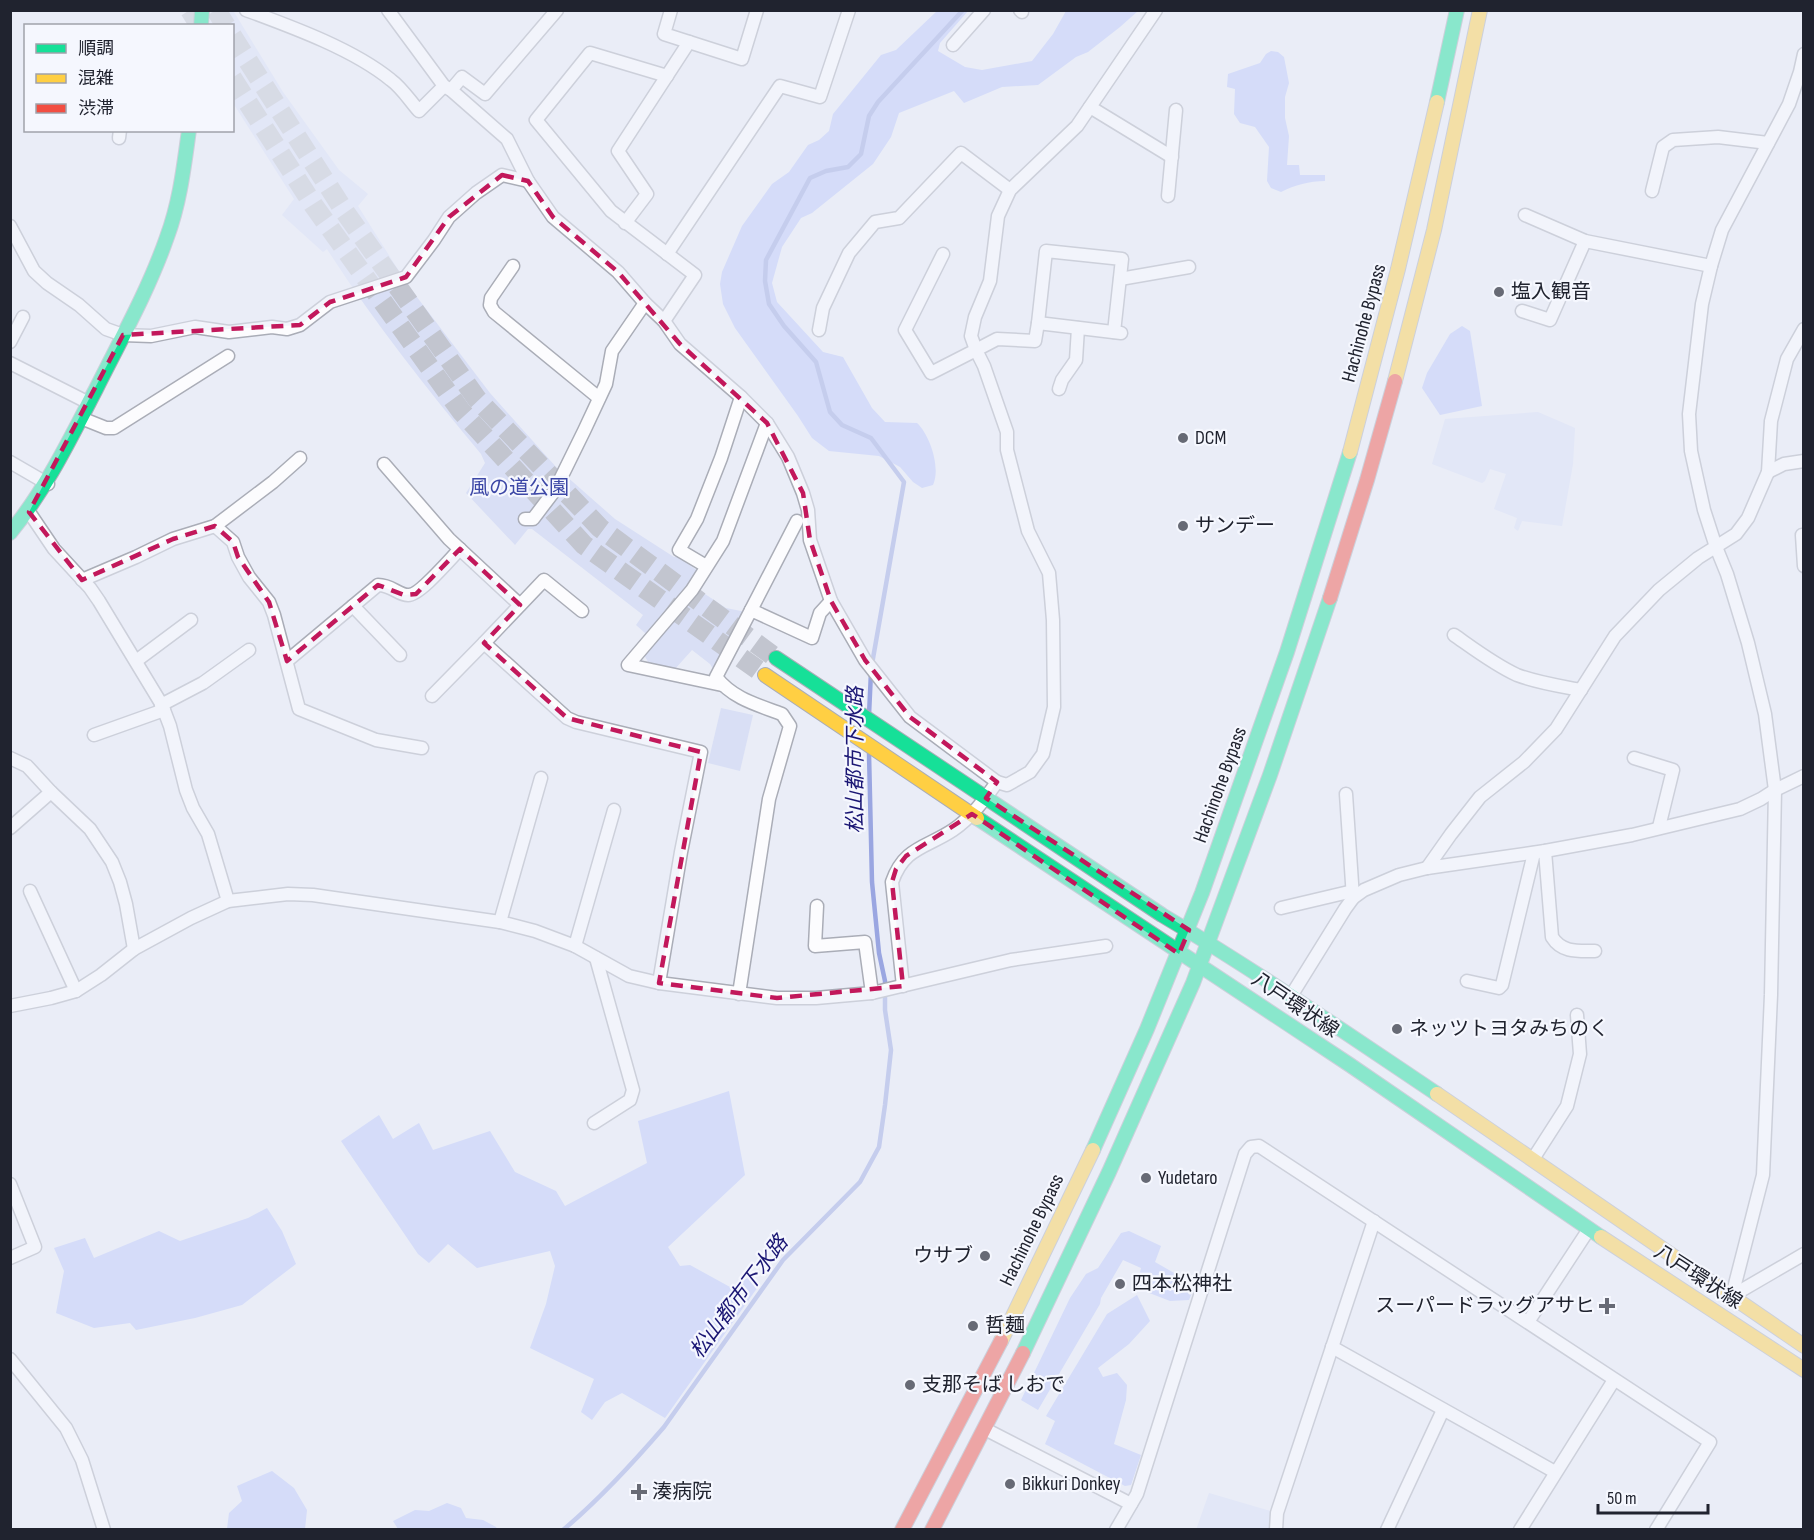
<svg xmlns="http://www.w3.org/2000/svg" width="1814" height="1540" viewBox="0 0 1814 1540" font-family="'Sofia Sans Condensed','Noto Sans JP',sans-serif">
<style>
.green{fill:#d9dff5}
.forest{fill:#bcc8fa}
.lines{fill:none;stroke-linecap:round;stroke-linejoin:round}
.stream{stroke:#9aa6e1;stroke-width:4.5}
.primary-tunnel{stroke:#c2c5cf;stroke-width:20;stroke-dasharray:20 10;stroke-linecap:butt}
.street-casing{stroke:#aaadb7;stroke-width:15}
.fast-casing{stroke:#aaadb7;stroke-width:16}
.slow-casing{stroke:#aaadb7;stroke-width:16}
.jam-casing{stroke:#aaadb7;stroke-width:16}
.street{stroke:#fcfcfe;stroke-width:12}
.fast{stroke:#16e098;stroke-width:14}
.slow{stroke:#ffcf43;stroke-width:14}
.jam{stroke:#f24e42;stroke-width:14}
.marked{fill:none;stroke:#c2185b;stroke-width:4.5;stroke-dasharray:12 8;stroke-linejoin:round}
.poi-dot{fill:#676a75;stroke:#f5f7fe;stroke-width:2}
.labels{text-anchor:middle;dominant-baseline:central;stroke-width:4.5;stroke-linejoin:round;paint-order:stroke}
.poi-label{font-size:20px;fill:#20232f;stroke:#f5f7fe;text-anchor:start}
.street-label{font-size:20px;fill:#20232f;stroke:#f5f7fe}
.park-label{font-size:20px;fill:#3c47a6;stroke:#f5f7fe}
.water-label{font-size:21px;font-style:italic;fill:#1a1674;stroke:#f5f7fe}
</style>
<rect width="100%" height="100%" fill="#eaedf7"/>
<g class="green">
<path d="M211,11L234,12L283,92L339,170L368,194L358,206L407,284L490,393L557,468L615,519L674,557H678L698,571L690,584L726,608L746,612L715,672L710,664L692,650L675,669L650,665L644,655L654,641L636,625L643,615L532,529H528L515,545L466,493L485,463L481,454C426,388 373,321 327,249L323,252L282,215L294,199L233,103L232,26H210Z"/>
<path d="M1538,412L1575,428L1573,464L1562,526L1522,521L1518,531L1514,528L1517,518L1494,509L1506,474L1490,469L1485,481L1482,483L1432,464L1445,419Z"/>
<path d="M721,708L753,715L740,771L708,763Z"/>
<path d="M1209,1493L1277,1513L1276,1529L1196,1530Z"/>
</g>
<g class="forest">
<path d="M937,11H968L940,43L938,51L965,67L982,70L1032,61L1053,34L1066,11H1138L1120,27L1088,52L1076,57L1038,85L1002,87L964,103L954,91L899,113L891,137L873,164L812,213L801,218L782,247L772,283L777,302L823,352L843,357L872,408L885,422L917,423C930,435 941,468 933,485L922,488L913,482L900,467L879,456L829,451L812,438L798,416L735,328L723,304L720,284L722,272L742,226L772,184L789,172L808,145L819,140L829,131L833,114L881,55L896,50Z"/>
<path d="M1271,51L1278,52L1284,57L1289,83L1285,97V118L1289,136L1287,165H1299L1300,175H1325V181C1309,181 1295,185 1281,192L1271,188L1267,181L1269,147L1255,127L1240,123L1234,114L1235,89L1227,87L1228,74L1260,63L1266,54Z"/>
<path d="M1462,326L1470,331L1482,406L1440,415L1422,388L1427,373L1450,334Z"/>
<path d="M729,1091L745,1175L668,1247L680,1266L690,1265L730,1287L748,1278L760,1284L665,1418L622,1393L605,1402L592,1420L581,1412L594,1379L530,1348L546,1304L555,1266L550,1251L477,1268L448,1244L429,1263L418,1254L341,1141L379,1115L393,1139L419,1123L433,1150L490,1131L515,1172L556,1191L565,1206L647,1163L638,1121Z"/>
<path d="M267,1208L282,1231L296,1264L242,1305L195,1318L136,1330L130,1323L94,1328L56,1313L64,1271L54,1248L85,1238L94,1258L159,1231L180,1241L248,1218Z"/>
<path d="M1129,1231L1161,1246L1155,1262L1195,1285L1189,1300L1170,1301L1139,1289L1138,1280L1141,1268L1123,1260L1101,1298L1100,1304L1038,1410L1021,1400L1070,1298L1086,1274L1098,1268L1121,1233Z"/>
<path d="M1137,1295L1150,1321L1129,1344L1098,1368L1103,1377L1117,1373L1127,1385L1126,1400L1114,1444L1141,1455L1131,1485L1125,1486L1045,1444L1055,1421L1046,1416L1107,1314Z"/>
<path d="M272,1471L294,1488L307,1510L305,1529H227L229,1513L242,1501L237,1486Z"/>
<path d="M447,1503L461,1508L466,1518L483,1520L496,1527L497,1529H398L393,1521L415,1510L429,1511Z"/>
</g>
<g class="lines">
<g class="stream">
<path d="M872,664L904,482L871,438L842,425L830,412L816,362L784,326L769,304L765,281L766,260L810,178L826,171L848,167L861,154L869,116L878,102L963,10"/>
<path d="M869,715L871,672"/>
<path d="M563,1530C600,1499 633,1463 664,1427L783,1260L860,1182L879,1147L885,1105L891,1050L885,1010V981L879,953L872,882L869,753"/>
</g>
<g class="primary-tunnel">
<path d="M190,10L200,26"/>
<path d="M216,10L226,26"/>
<path d="M232,36L345,212L477,399L600,528L776,658"/>
<path d="M232,78L314,206L461,411L584,545L765,675"/>
</g>
<defs>
<g id="street">
<path d="M246,10C292,27 353,49 391,80C402,88 410,101 419,111L444,86"/>
<path d="M388,10L444,86L451,90L507,139L528,181L553,217L618,272L645,303L664,321L680,344L741,397L767,423L788,457L803,493L808,510L810,540L831,601L865,660L910,717L997,782"/>
<path d="M671,10L664,34L742,59L757,10"/>
<path d="M1020,10L1022,12"/>
<path d="M953,45L984,10"/>
<path d="M451,90L462,77L485,94L557,10"/>
<path d="M1090,107L1172,157"/>
<path d="M119,138L120,130"/>
<path d="M1652,191L1663,147L1673,140L1718,137L1768,143"/>
<path d="M1168,196L1176,110"/>
<path d="M1525,215L1585,241L1711,266"/>
<path d="M625,223L647,194L618,151L689,42"/>
<path d="M10,226L34,271L47,283L79,305L106,329L123,335L151,336L195,327L229,332L272,327L287,329L300,325L330,302L406,277L434,240L449,217L476,193L502,175L528,181"/>
<path d="M667,254L780,86L820,97L849,10"/>
<path d="M943,254L905,330L931,373L976,350L971,336L975,317L990,281L998,216L1010,190L1077,126L1156,10"/>
<path d="M513,266L491,298L490,305L494,312L599,398"/>
<path d="M1120,279L1189,267"/>
<path d="M1522,311L1550,320L1585,241"/>
<path d="M664,321L695,275L611,211L536,120L590,53L667,76"/>
<path d="M1038,323L1046,251L1122,259L1114,332"/>
<path d="M819,330L823,308L849,253L875,222L899,218L961,153L1010,190"/>
<path d="M10,342L23,317"/>
<path d="M10,363L89,403"/>
<path d="M1059,389L1062,380L1076,360L1078,328"/>
<path d="M81,418L106,428H114L228,356"/>
<path d="M10,462L48,484"/>
<path d="M384,464L449,539L520,605"/>
<path d="M1768,472L1784,464L1804,461"/>
<path d="M29,512L54,549L90,588L99,601L162,705L170,726L186,790L193,808L208,834L228,901"/>
<path d="M525,519H533L555,490L584,431L606,384L612,351L645,303"/>
<path d="M215,526L233,542L238,557L249,577L269,602L274,615L299,709L376,740L422,748"/>
<path d="M1802,535L1804,566"/>
<path d="M706,566L679,550L697,519L721,458L741,397"/>
<path d="M82,580L136,557L173,539L215,526L273,482L300,458"/>
<path d="M353,606L400,655"/>
<path d="M751,610L797,521"/>
<path d="M582,611L544,580L484,643L567,718L576,722L701,752L681,852L659,983"/>
<path d="M1454,635C1474,649 1495,665 1517,675C1538,683 1560,686 1581,690"/>
<path d="M136,661L191,620"/>
<path d="M287,661L378,585C392,585 398,595 408,595C419,596 451,558 460,549"/>
<path d="M722,685L628,665L692,590L723,541L767,423"/>
<path d="M432,696L484,643"/>
<path d="M161,705L203,683L249,650"/>
<path d="M94,735L164,710"/>
<path d="M10,758L27,766L51,792L90,829L112,862L120,882L126,904L134,949"/>
<path d="M1634,758L1673,770L1659,827"/>
<path d="M1346,794L1353,898"/>
<path d="M10,828L51,792"/>
<path d="M1545,851L1552,937C1562,953 1578,951 1595,951"/>
<path d="M1427,868L1451,834L1480,797L1524,762L1556,729L1615,636L1659,590L1698,558L1736,534L1748,518L1768,472L1771,421L1787,359L1804,329"/>
<path d="M30,891L76,991"/>
<path d="M817,906L815,946L865,942L872,993"/>
<path d="M1281,908L1353,891"/>
<path d="M500,922L541,778"/>
<path d="M575,946L614,810"/>
<path d="M1467,981L1499,988L1502,985L1534,853"/>
<path d="M903,986L892,882C904,847 926,848 953,830C971,818 985,799 997,782L1007,785L1030,772L1043,754L1054,707L1053,620L1049,573L1028,531L1007,450V432L984,366L976,350L997,339L1035,341L1038,323L1121,333"/>
<path d="M739,994L769,799L790,726L782,714C758,705 733,699 716,677L751,610L812,638L820,613L831,601"/>
<path d="M1291,996L1345,909L1353,898L1364,890L1399,875L1427,868L1545,851L1632,835L1740,809L1761,799L1775,790L1804,776"/>
<path d="M10,1006L51,998L76,991L101,975L134,949L191,918L228,901L288,894L313,895L500,922L535,931L575,946L629,976L659,983L777,998H816L872,993L1011,960L1106,946"/>
<path d="M594,1123L630,1100L633,1090L596,958"/>
<path d="M1533,1159L1567,1106L1580,1054L1577,1015"/>
<path d="M10,1184L35,1247L10,1258"/>
<path d="M1730,1297L1734,1288L1763,1175L1771,995L1775,790L1765,714L1748,643L1727,574L1716,547L1704,510L1691,451L1689,414L1702,304L1711,266L1722,230L1789,104L1800,72L1804,54"/>
<path d="M1730,1297L1804,1254"/>
<path d="M1528,1322L1589,1229"/>
<path d="M1332,1347L1555,1472"/>
<path d="M10,1359L66,1428L82,1460L104,1530"/>
<path d="M985,1429L1131,1504"/>
<path d="M1116,1530L1137,1494L1245,1154L1251,1147L1259,1146L1710,1442L1656,1530"/>
<path d="M1276,1530L1277,1513L1374,1221"/>
<path d="M1387,1530L1443,1410"/>
<path d="M1520,1530L1614,1380"/>
</g>
<g id="fast">
<path d="M201,26L202,10"/>
<path d="M1437,102L1457,10"/>
<path d="M10,533C46,489 70,439 96,389C121,339 149,289 167,237C180,202 184,166 189,130"/>
<path d="M776,658L1162,915C1256,971 1346,1033 1437,1094"/>
<path d="M977,818L1350,1065L1601,1237"/>
<path d="M1093,1150L1147,1029L1202,893L1287,652L1350,452"/>
<path d="M1023,1353L1109,1172L1193,983L1270,775L1330,598"/>
</g>
<g id="slow">
<path d="M1395,381L1434,230L1480,10"/>
<path d="M1350,452L1398,269L1437,102"/>
<path d="M765,675L977,818"/>
<path d="M1437,1094L1804,1346"/>
<path d="M1601,1237L1804,1370"/>
<path d="M1001,1341L1093,1150"/>
</g>
<g id="jam">
<path d="M1330,598L1367,480L1395,381"/>
<path d="M902,1530L1001,1341"/>
<path d="M932,1530L1023,1353"/>
</g>
</defs>
<use href="#street" class="street-casing"/>
<use href="#fast" class="fast-casing"/>
<use href="#slow" class="slow-casing"/>
<use href="#jam" class="jam-casing"/>
<use href="#street" class="street"/>
<use href="#fast" class="fast"/>
<use href="#slow" class="slow"/>
<use href="#jam" class="jam"/>
</g>
<path d="M0 0H1814V1540H0ZM502,175L528,181L553,217L618,272L680,344L767,423L803,493L810,540L831,601L865,660L910,717L997,782L986,798L1189,930L1179,954L972,814L906,856L896,869L892,882L903,986L777,998L659,983L701,752L567,718L484,643L520,605L460,549L416,594L404,595L378,585L287,661L269,602L238,557L233,542L215,526L173,539L82,580L29,512L123,335L300,325L330,302L406,277L449,217Z" fill="#eaedf7" fill-opacity=".55" fill-rule="evenodd"/>
<path class="marked" d="M502,175L528,181L553,217L618,272L680,344L767,423L803,493L810,540L831,601L865,660L910,717L997,782L986,798L1189,930L1179,954L972,814L906,856L896,869L892,882L903,986L777,998L659,983L701,752L567,718L484,643L520,605L460,549L416,594L404,595L378,585L287,661L269,602L238,557L233,542L215,526L173,539L82,580L29,512L123,335L300,325L330,302L406,277L449,217Z"/>
<g class="poi-dot">
<circle cx="1499" cy="292" r="6"/>
<circle cx="1183" cy="438" r="6"/>
<circle cx="1183" cy="526" r="6"/>
<circle cx="1397" cy="1029" r="6"/>
<circle cx="1146" cy="1178" r="6"/>
<circle cx="985" cy="1256" r="6"/>
<circle cx="1120" cy="1284" r="6"/>
<path d="M1604 1297h6v6h6v6h-6v6h-6v-6h-6v-6h6z"/>
<circle cx="973" cy="1326" r="6"/>
<circle cx="910" cy="1385" r="6"/>
<circle cx="1010" cy="1484" r="6"/>
<path d="M636 1483h6v6h6v6h-6v6h-6v-6h-6v-6h6z"/>
</g>
<g class="labels">
<g class="poi-label">
<text x="1511" y="292">塩入観音</text>
<text x="1195" y="438">DCM</text>
<text x="1195" y="526">サンデー</text>
<text x="1409" y="1029">ネッツトヨタみちのく</text>
<text x="1158" y="1178">Yudetaro</text>
<text x="973" y="1256" text-anchor="end">ウサブ</text>
<text x="1132" y="1284">四本松神社</text>
<text x="1595" y="1306" text-anchor="end">スーパードラッグアサヒ</text>
<text x="985" y="1326">哲麺</text>
<text x="922" y="1385">支那そば しおで</text>
<text x="1022" y="1484">Bikkuri Donkey</text>
<text x="652" y="1492">湊病院</text>
</g>
<g class="street-label">
<text transform="translate(1364 323) rotate(-75)">Hachinohe Bypass</text>
<text transform="translate(1220 785) rotate(-70)">Hachinohe Bypass</text>
<text transform="translate(1295 1005) rotate(34)">八戸環状線</text>
<text transform="translate(1032 1230) rotate(-64)">Hachinohe Bypass</text>
<text transform="translate(1698 1277) rotate(33)">八戸環状線</text>
</g>
<g class="park-label">
<text x="519" y="488">風の道公園</text>
</g>
<g class="water-label">
<text transform="translate(855 760) rotate(-90)">松山都市下水路</text>
<text transform="translate(739 1297) rotate(-53)">松山都市下水路</text>
</g>
</g>
<rect width="1814" height="1540" fill="none" stroke="#20232f" stroke-width="24"/>
<rect x="24" y="24" width="210" height="108" fill="#f5f7fe" stroke="#a0a2ab" stroke-width="1.5"/>
<rect x="36" y="44" width="30" height="9" fill="#16e098" stroke="#a0a2ab" stroke-width="1.5"/>
<text x="78" y="54" font-size="18" fill="#20232f">順調</text>
<rect x="36" y="74" width="30" height="9" fill="#ffcf43" stroke="#a0a2ab" stroke-width="1.5"/>
<text x="78" y="84" font-size="18" fill="#20232f">混雑</text>
<rect x="36" y="104" width="30" height="9" fill="#f24e42" stroke="#a0a2ab" stroke-width="1.5"/>
<text x="78" y="114" font-size="18" fill="#20232f">渋滞</text>
<path d="M1598 1504v9h110v-9" fill="none" stroke="#20232f" stroke-width="3"/>
<text x="1607" y="1504" font-size="18" fill="#20232f" stroke="#f5f7fe" stroke-width="4.5" paint-order="stroke">50 m</text>
</svg>
